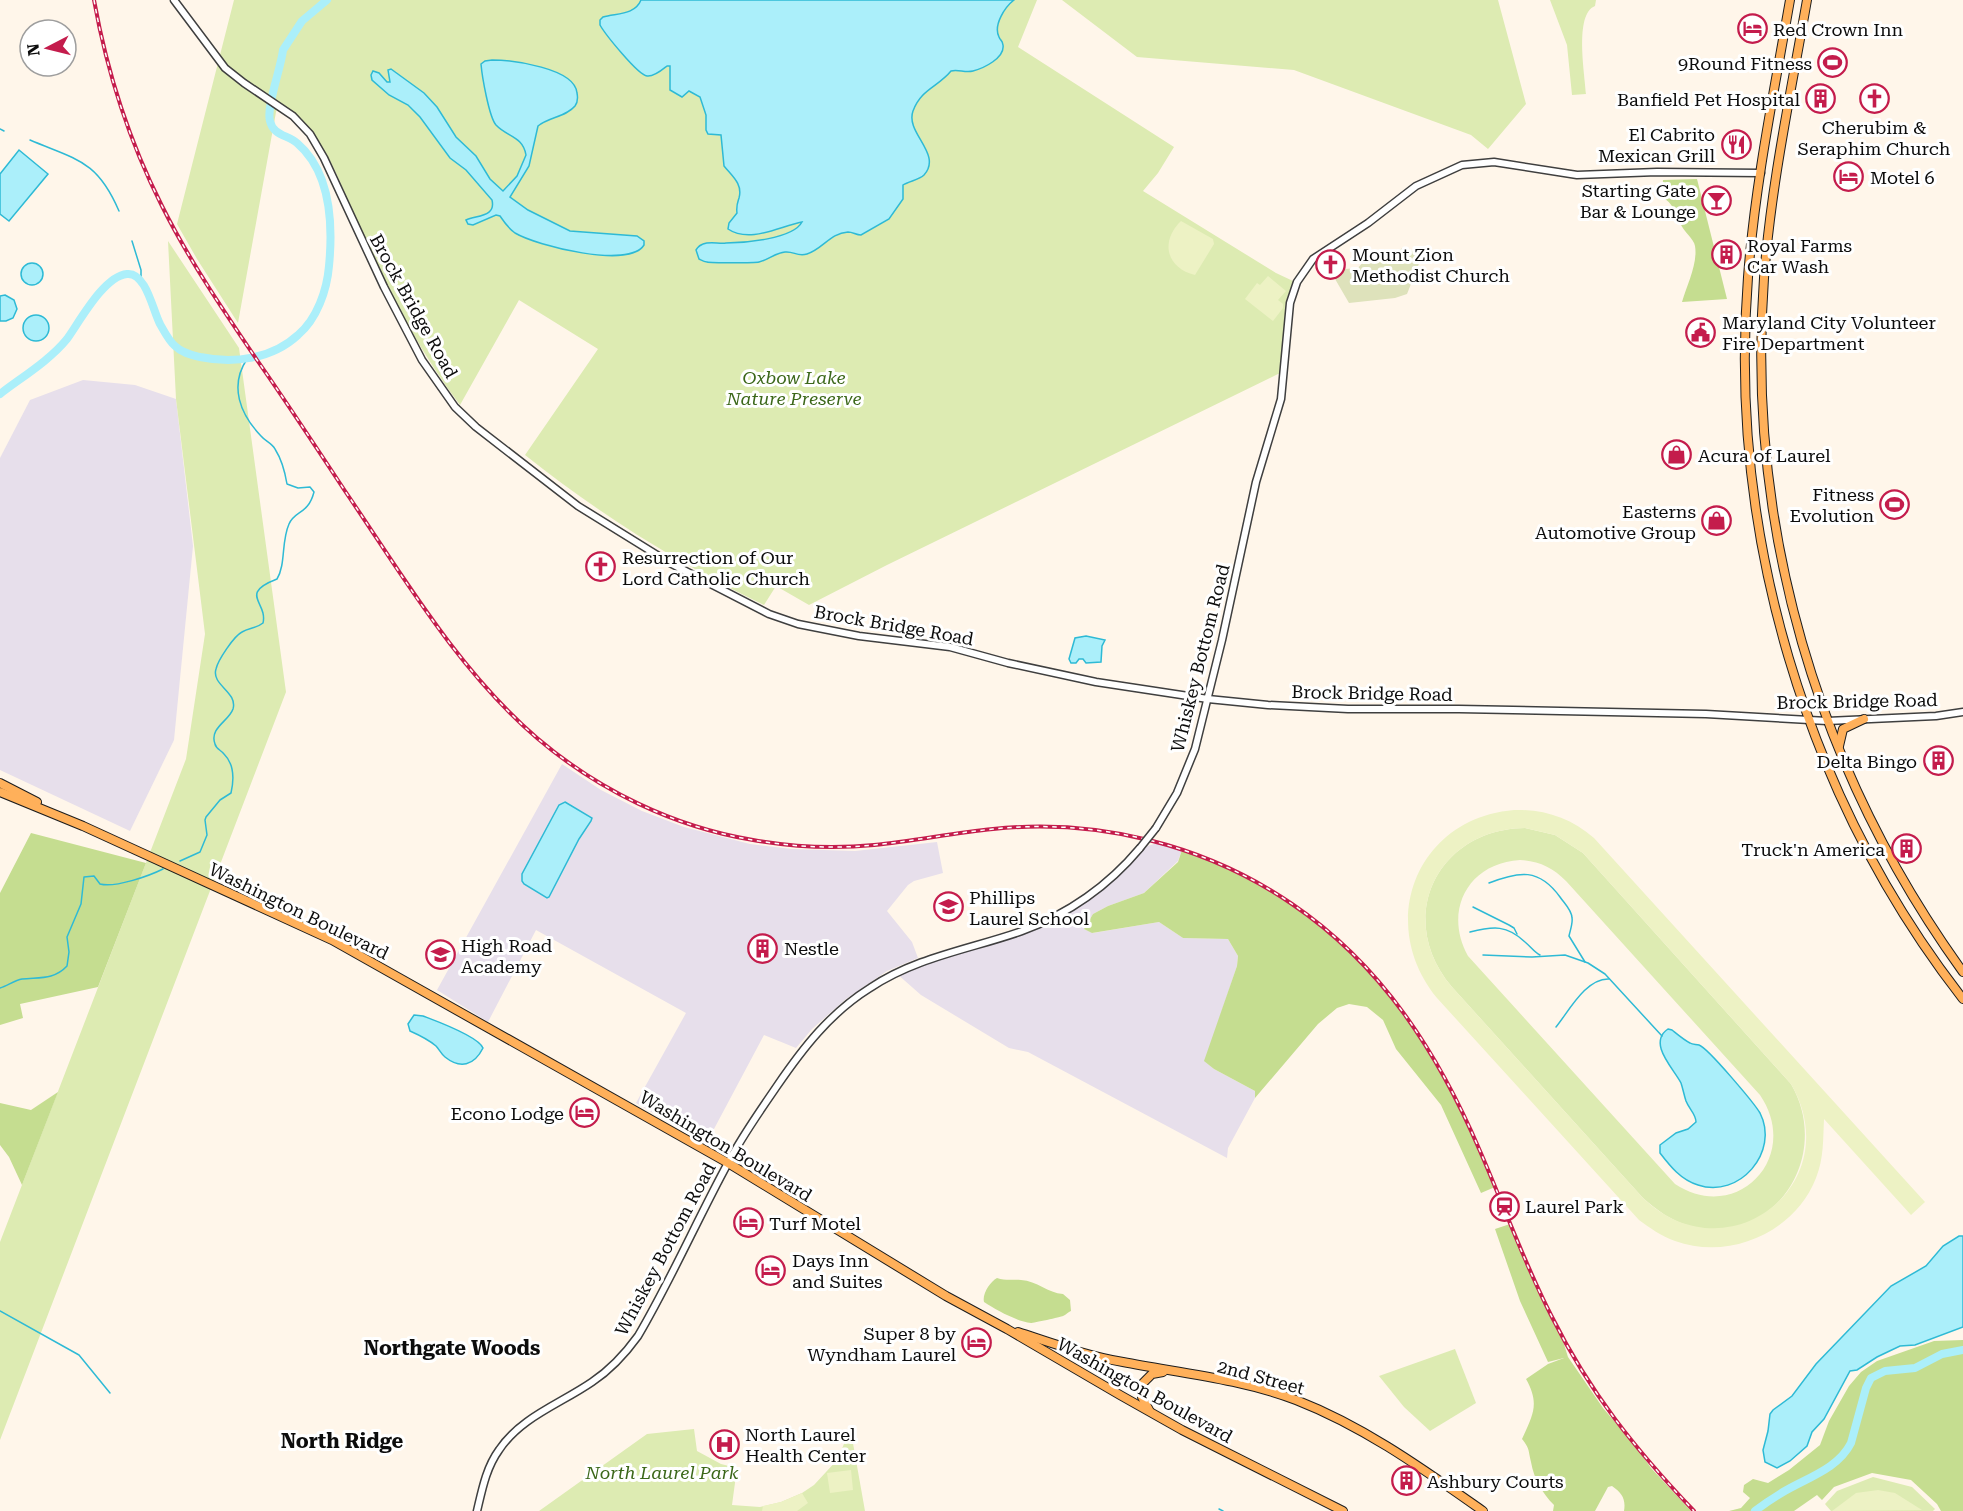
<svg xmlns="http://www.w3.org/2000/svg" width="1963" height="1511" viewBox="0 0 1963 1511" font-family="'Roboto Serif',serif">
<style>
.industrial{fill:#e7dfeb}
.green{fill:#ddebb2;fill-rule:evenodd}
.forest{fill:#c5dd90}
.cemetery{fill:#dee2bb}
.pitch{fill:#edf2c4;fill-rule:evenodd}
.water{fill:#abeffa;stroke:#2ebad5;stroke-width:1.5}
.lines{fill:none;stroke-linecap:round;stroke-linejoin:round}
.stream{stroke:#2ebad5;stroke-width:1.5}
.river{stroke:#abeffa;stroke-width:8}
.tertiary-casing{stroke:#3f3f3f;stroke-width:9}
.primary-casing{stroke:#1d1d1d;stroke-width:10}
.tertiary{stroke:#fff;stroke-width:6}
.primary{stroke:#ffb05a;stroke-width:8}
.rail-casing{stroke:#c41c4c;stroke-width:4}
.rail{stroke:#fff;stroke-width:1.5;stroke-dasharray:4.5;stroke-linecap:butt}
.tertiary-bridge-casing{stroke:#3f3f3f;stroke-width:9;stroke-linecap:butt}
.tertiary-bridge{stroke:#fff;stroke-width:6}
.labels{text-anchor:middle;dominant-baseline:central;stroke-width:6;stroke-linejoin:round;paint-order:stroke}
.poi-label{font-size:18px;fill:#0c0c0c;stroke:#fff;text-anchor:start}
.street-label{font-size:18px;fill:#0c0c0c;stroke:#fff}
.park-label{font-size:18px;font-style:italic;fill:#3b6719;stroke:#fff}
.neighbourhood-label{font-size:20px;font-weight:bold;fill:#0c0c0c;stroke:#fff}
</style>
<rect width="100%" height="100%" fill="#fff6ea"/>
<g class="industrial">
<path d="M83,380L135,385L176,399L193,546L174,740L130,831L0,770V458L30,400Z"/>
<path d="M562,764L601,790L642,811L684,827L750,844L792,849L855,851L937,842L943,873L914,881L908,885L887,911L912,942L918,958L887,971L846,999L812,1029L796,1048L764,1035L706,1144L636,1103L686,1013L536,930L488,1022L437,990Z"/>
<path d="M1158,843L1182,850L1178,861L1144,893L1108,906L1093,914L1084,929L1093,933L1159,922L1183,938L1228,939L1238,956L1237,966L1205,1061L1214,1069L1255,1091V1098L1228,1148L1227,1158L1028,1052L1009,1048L921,995L896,973L1030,928L1083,900L1140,848Z"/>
</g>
<g class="green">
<path d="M234,0H1037L1018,47L1174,147L1158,173L1143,191L1276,273L1293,281L1286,302L1280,373L887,565L809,605L776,586L764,605C679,564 599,514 525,455L598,349L519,300L460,405C420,353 392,296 364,238C340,187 329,134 278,101L238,323L197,259L177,224Z"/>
<path d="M1062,0H1498L1526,104L1488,149L1471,135L1294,70L1137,57Z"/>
<path d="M1550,0H1596L1595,6C1574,14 1585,74 1586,94L1572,95L1567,45Z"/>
<path d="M168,241L239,348L286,692L0,1440V1242L186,759L205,634L176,399Z"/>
<path d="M1525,828L1555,835L1583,853L1791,1084C1833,1156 1774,1248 1690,1226C1671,1221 1657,1210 1643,1198L1452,987C1394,919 1437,829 1525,828ZM1520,860C1539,861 1553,868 1566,881L1760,1095C1802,1157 1737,1225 1675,1184L1468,956C1443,911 1468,863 1520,860Z"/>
<path d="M1455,1349L1476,1403L1430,1431L1404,1407L1379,1376Z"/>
<path d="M694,1429L697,1451L721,1464L737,1468L732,1505L760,1507L781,1502L802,1493L814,1485L838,1459L849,1431L851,1432L865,1511H539L647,1434Z"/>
<path d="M1873,1477L1912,1487L1935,1509L1933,1511H1831L1825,1504L1837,1491Z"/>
</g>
<g class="forest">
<path d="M1697,179L1727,299L1682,302C1687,285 1698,263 1695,246C1694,239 1684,232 1680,223C1675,212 1673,203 1662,197L1663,180Z"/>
<path d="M31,833L146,863L98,987L20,1004L23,1018L0,1025V893Z"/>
<path d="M1182,850C1352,910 1430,1026 1495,1187L1481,1193L1441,1105L1396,1049L1383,1020L1367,1007L1349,1004L1337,1008L1318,1024L1255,1098V1091L1214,1069L1204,1061L1237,966L1238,956L1228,939L1183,938L1159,922L1092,933L1084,929L1093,914L1108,906L1144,893L1178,862Z"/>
<path d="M58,1092L22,1185L9,1157L0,1145V1103L31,1110Z"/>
<path d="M1510,1224L1530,1272L1561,1335L1568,1357L1603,1408L1637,1448L1651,1468L1691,1511H1624C1626,1499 1622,1493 1612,1486L1608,1487L1595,1511H1553L1554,1505C1542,1493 1534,1479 1531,1462C1528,1450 1530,1449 1522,1439C1533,1415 1540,1404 1526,1379L1548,1364L1564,1358L1548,1362L1520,1301L1495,1229Z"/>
<path d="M997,1278C1006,1281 1013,1279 1021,1280C1037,1281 1048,1293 1063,1294L1070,1300L1071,1311C1070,1311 1064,1316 1063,1316C1061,1317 1033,1323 1031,1323C1016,1321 996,1310 984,1302C982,1294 990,1282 997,1278Z"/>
<path d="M1963,1340V1511H1941L1937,1504L1911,1480L1872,1473L1834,1487L1822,1500L1817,1495L1794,1511H1729L1741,1508L1750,1498L1743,1492L1744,1485L1753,1479L1768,1483L1789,1470L1820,1445L1829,1421L1849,1386L1861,1372L1877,1361L1934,1341Z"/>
</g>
<path class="cemetery" d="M1404,247L1422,256L1407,294L1395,298L1349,303L1331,272L1339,263L1345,269L1358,268L1371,253L1391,258L1396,252Z"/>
<g class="pitch">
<path d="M1181,221L1213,239L1214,244L1195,275C1166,268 1160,241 1181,221Z"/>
<path d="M1268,276L1286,291L1278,300L1283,304V308L1273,321L1245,299L1257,283L1260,285Z"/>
<path d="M1514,810C1544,809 1571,818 1594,838L1925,1202L1911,1215L1824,1119C1823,1139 1824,1158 1816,1178C1795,1232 1730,1261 1675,1241C1661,1236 1650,1228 1639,1220L1437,998C1376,924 1416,818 1514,810ZM1525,828L1555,835L1583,853L1791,1084C1849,1183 1728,1279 1643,1198L1452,987C1394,919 1437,829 1525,828Z"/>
<path d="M851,1470L853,1490L830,1493L827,1473Z"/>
<path d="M1878,1490L1895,1493L1922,1510L1832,1511L1856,1493Z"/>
<path d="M802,1493L808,1503L797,1511H762L763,1506L781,1502Z"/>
</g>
<g class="water">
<path d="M641,0H1014C1005,7 993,25 999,37C1001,42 1002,39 1003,45C1005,58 984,68 973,71C965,73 958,69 951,71C938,87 921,89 913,111C905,133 943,154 924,175C919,180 909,181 903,185V199L889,219L861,235C856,235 853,232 848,232C830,233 823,249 807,254C797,257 794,251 785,252C775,253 768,260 759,262C755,263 711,263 707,262C704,262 701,260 699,259L696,250C699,246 698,246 703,244C710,241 719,244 726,243C744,243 793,239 802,222C780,226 750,244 728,229L729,223L737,213C736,206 737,204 739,198C743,184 732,176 724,166L721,135L708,134L706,130V115L700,97L689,91L682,97L670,90V66H667C662,70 654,77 647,76C638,75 605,34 600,25V20L603,17C617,13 635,15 641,0Z"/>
<path d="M492,60C512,60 575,68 577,93C578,98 578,102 575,106C566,117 549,117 538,126L529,166L510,197L528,210L570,231L637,236L644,241V245C629,269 537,246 515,233C508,228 504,222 500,216L496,215L473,225L468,224L466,220C477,215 496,217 492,200L466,170L450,158L420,117L408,105L389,95L372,80L371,75L373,71L379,73L387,82H390L388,70L391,69L424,93L437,107L456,137L476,156L490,179L503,191L517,176L526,155C523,136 507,137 496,125C489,117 482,76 481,64L485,61Z"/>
<path d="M19,150L48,174L9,221L0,214V174Z"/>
<circle cx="32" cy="274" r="11"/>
<path d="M5,295L14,300L17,309L13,318L6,321H0V296Z"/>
<circle cx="36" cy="328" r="13"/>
<path d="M1086,636L1105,640L1102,646L1101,662L1086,663L1083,659H1079L1076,663H1071L1069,659L1075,638Z"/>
<path d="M565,802L592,818L591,821L579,839L549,897L547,898L524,884L522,881V874L559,805Z"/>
<path d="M414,1015L423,1016C436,1021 478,1036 483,1048C474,1066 460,1069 445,1057C441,1054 439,1049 436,1046C429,1040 419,1035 410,1031L408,1024Z"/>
<path d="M1668,1029L1672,1030C1677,1034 1684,1040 1690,1043C1693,1045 1696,1044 1699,1045C1708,1048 1754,1103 1760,1113C1780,1152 1739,1199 1698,1185C1681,1180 1670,1166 1660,1153V1145L1676,1133L1688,1129L1696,1122C1696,1114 1689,1109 1686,1101C1684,1095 1683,1089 1681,1083C1674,1069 1647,1043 1668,1029Z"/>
<path d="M1959,1236H1963V1327L1915,1345L1900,1346L1877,1357L1857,1370L1850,1371L1824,1419L1812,1432L1807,1446L1790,1461L1777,1468L1765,1462L1763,1450L1768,1431L1770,1414L1773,1410L1792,1396L1816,1364L1891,1286L1926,1266L1943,1246Z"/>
</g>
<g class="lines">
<g class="stream">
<path d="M0,129L4,131"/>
<path d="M30,140C77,160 97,160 119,211"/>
<path d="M132,241L141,270V280"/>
<path d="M180,861L200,852L207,835L205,820L206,817L220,800L231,793C234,780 234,764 224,754C221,750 216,749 215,744C209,728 229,721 233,709C238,692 211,685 216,669C218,660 234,636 242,632C249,628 257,628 263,623C268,602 238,594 277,579C286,564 281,542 289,524C295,510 308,515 314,492L310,487L298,488L287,484C285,472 282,460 275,449C272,443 265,441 261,436C240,414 229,386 247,359"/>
<path d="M1489,883C1519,871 1539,868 1560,897C1564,903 1572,910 1572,918C1573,923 1570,931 1569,936L1585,962"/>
<path d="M1473,907L1509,925L1514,928L1517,934"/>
<path d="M1470,932C1494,926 1507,925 1525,942C1531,947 1534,952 1540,955"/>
<path d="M1483,955L1532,957L1565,955L1588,963L1605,974L1662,1036"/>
<path d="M0,988C7,986 15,980 22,979C39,977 54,980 67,966L69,952L67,937L81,904L84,877L94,876L100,884C115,888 149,876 163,869"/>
<path d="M1556,1027C1569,1011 1586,978 1609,979"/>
<path d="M0,1311L79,1355L110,1393"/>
<path d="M1219,1509L1223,1511"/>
</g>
<g class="river">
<path d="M0,394C22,377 49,361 67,339C80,321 104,276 127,274C146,272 153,311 160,324C164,331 169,341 175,346C182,353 192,355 200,357C234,364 272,359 298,335C317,319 327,290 329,266C333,225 331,172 297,143C287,135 273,135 270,121C266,107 281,68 283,50L302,21L327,0"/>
<path d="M1755,1511C1764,1504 1773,1498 1783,1492C1806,1478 1838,1469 1851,1443L1866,1388L1871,1378L1885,1371L1915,1368L1942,1354L1963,1350"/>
</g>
<defs>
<g id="tertiary">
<path d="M174,0L225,68L244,83L293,116L310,134L324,158L384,287L422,360L455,407L476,427L578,506L670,563L769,614L798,624L859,636L950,647L1008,663L1096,682L1208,699L1268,705L1348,709H1459L1706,714L1827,721L1936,716L1963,712"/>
<path d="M1156,828L1177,793L1195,749L1222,640L1256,482L1281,399L1290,303L1297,282L1313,259L1368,223L1416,186L1462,165L1494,162L1577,175L1657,172L1761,173"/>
<path d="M477,1511C482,1490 486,1468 499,1450C521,1417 560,1404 592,1382C610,1370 625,1354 638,1336C671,1280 697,1220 728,1163C742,1136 760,1111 777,1086C803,1048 830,1013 870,988C916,957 971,949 1022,931C1068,914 1109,885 1140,848"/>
</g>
<g id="primary">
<path d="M1790,0C1774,92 1755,184 1748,277C1728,533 1805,796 1963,999"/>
<path d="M1807,0C1791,92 1771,185 1764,278C1746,527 1817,770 1963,972"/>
<path d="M1839,746L1843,729L1864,719"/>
<path d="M0,783L37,802"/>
<path d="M0,792L83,826L332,940L728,1163L946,1296L1007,1329L1120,1395L1182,1430L1343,1511"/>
<path d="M1018,1332C1052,1343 1087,1356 1123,1362C1180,1373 1241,1379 1296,1400C1365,1427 1423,1469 1483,1511"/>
<path d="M1149,1410L1142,1397L1143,1383L1152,1374L1163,1372"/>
</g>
</defs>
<use href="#tertiary" class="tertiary-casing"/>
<use href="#primary" class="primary-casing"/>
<use href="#tertiary" class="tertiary"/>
<use href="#primary" class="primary"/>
<defs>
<path id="rail" d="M94,0C107,72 129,141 162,206C189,260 223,310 257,360C287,403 316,447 345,491C403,576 458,670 537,738C598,790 674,827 753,840C793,847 833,849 874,845C914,841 953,833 993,829C1098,818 1206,845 1292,904C1382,965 1438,1053 1480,1151C1504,1206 1524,1263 1552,1317C1590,1393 1636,1450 1694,1511"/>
</defs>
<use href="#rail" class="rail-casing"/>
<use href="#rail" class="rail"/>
<defs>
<path id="tertiary-bridge" d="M1140,848L1156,828"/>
</defs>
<use href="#tertiary-bridge" class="tertiary-bridge-casing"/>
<use href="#tertiary-bridge" class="tertiary-bridge"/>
</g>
<defs>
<symbol id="hotel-ring" viewBox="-11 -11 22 22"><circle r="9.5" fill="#fff" stroke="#c41c4c" stroke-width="1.5"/><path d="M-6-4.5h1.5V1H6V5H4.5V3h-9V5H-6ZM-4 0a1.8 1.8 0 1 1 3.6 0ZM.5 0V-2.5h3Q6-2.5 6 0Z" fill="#c41c4c"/></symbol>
<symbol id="stadium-ring" viewBox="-11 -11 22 22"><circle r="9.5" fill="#fff" stroke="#c41c4c" stroke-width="1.5"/><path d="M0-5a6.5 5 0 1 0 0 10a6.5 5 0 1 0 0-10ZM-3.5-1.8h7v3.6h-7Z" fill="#c41c4c"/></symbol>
<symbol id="church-ring" viewBox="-11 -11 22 22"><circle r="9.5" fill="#fff" stroke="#c41c4c" stroke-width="1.5"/><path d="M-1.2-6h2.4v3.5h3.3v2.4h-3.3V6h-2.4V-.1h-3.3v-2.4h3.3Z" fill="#c41c4c"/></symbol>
<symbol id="building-ring" viewBox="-11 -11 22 22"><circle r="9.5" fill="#fff" stroke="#c41c4c" stroke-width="1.5"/><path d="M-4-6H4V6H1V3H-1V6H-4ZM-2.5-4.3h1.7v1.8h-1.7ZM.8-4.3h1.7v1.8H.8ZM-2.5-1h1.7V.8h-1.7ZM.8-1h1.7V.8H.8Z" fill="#c41c4c"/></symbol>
<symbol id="restaurant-ring" viewBox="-11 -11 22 22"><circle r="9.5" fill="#fff" stroke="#c41c4c" stroke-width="1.5"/><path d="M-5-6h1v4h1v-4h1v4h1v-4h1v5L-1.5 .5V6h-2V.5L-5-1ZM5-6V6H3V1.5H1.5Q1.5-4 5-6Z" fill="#c41c4c"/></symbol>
<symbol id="bar-ring" viewBox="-11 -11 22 22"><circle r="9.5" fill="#fff" stroke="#c41c4c" stroke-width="1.5"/><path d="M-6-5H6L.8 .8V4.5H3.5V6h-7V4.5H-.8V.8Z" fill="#c41c4c"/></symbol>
<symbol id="civic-ring" viewBox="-11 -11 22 22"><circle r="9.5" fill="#fff" stroke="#c41c4c" stroke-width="1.5"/><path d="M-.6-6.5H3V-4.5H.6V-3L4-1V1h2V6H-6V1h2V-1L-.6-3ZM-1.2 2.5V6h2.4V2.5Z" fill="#c41c4c"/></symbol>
<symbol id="shop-ring" viewBox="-11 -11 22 22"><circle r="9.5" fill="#fff" stroke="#c41c4c" stroke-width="1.5"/><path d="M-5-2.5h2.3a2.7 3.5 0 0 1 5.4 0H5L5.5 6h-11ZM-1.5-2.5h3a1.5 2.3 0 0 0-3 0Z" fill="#c41c4c"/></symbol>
<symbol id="school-ring" viewBox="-11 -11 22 22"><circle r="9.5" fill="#fff" stroke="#c41c4c" stroke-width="1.5"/><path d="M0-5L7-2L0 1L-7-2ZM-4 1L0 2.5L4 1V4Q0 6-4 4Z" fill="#c41c4c"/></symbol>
<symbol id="station-ring" viewBox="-11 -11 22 22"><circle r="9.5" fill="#fff" stroke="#c41c4c" stroke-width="1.5"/><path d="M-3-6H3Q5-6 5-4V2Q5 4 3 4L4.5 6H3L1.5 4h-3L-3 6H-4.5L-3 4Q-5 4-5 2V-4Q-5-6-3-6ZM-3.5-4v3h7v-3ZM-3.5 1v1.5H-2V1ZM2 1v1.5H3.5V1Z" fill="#c41c4c"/></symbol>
<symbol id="hospital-ring" viewBox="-11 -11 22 22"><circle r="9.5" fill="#fff" stroke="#c41c4c" stroke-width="1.5"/><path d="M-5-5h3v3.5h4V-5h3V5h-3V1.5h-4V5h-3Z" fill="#c41c4c"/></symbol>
</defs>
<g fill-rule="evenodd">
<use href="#hotel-ring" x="1736" y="12" width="33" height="33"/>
<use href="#stadium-ring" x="1816" y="46" width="33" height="33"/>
<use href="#church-ring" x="1858" y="82" width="33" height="33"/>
<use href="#building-ring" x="1804" y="82" width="33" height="33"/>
<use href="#restaurant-ring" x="1720" y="128" width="33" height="33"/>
<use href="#hotel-ring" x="1832" y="160" width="33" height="33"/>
<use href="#bar-ring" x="1700" y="184" width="33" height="33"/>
<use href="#building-ring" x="1710" y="238" width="33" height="33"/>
<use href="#church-ring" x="1314" y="248" width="33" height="33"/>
<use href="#civic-ring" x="1684" y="316" width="33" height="33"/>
<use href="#shop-ring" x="1660" y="438" width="33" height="33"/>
<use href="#stadium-ring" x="1878" y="488" width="33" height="33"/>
<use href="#shop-ring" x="1700" y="504" width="33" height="33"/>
<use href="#church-ring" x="584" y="550" width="33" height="33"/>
<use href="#building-ring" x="1922" y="744" width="33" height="33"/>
<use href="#building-ring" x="1890" y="832" width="33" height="33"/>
<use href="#school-ring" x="932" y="890" width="33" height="33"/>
<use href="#building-ring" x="746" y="932" width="33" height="33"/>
<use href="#school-ring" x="424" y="938" width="33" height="33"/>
<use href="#hotel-ring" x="568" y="1096" width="33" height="33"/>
<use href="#station-ring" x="1488" y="1190" width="33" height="33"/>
<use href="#hotel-ring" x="732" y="1206" width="33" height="33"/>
<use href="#hotel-ring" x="754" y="1254" width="33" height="33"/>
<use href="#hotel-ring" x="960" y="1326" width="33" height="33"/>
<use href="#hospital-ring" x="708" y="1428" width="33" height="33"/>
<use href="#building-ring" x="1390" y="1464" width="33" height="33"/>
</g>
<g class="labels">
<g class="poi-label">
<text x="1773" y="29">Red Crown Inn</text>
<text x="1812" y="63" text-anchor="end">9Round Fitness</text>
<text x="1800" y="99" text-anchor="end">Banfield Pet Hospital</text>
<text x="1874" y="127" text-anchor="middle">Cherubim &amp;<tspan x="1874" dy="21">Seraphim Church</tspan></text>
<text x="1715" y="134" text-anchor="end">El Cabrito<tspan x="1715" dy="21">Mexican Grill</tspan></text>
<text x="1870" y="177">Motel 6</text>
<text x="1696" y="190" text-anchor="end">Starting Gate<tspan x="1696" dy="21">Bar &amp; Lounge</tspan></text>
<text x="1747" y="245">Royal Farms<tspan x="1747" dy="21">Car Wash</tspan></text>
<text x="1352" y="254">Mount Zion<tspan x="1352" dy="21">Methodist Church</tspan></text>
<text x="1722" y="322">Maryland City Volunteer<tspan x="1722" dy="21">Fire Department</tspan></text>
<text x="1698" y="455">Acura of Laurel</text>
<text x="1874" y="494" text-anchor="end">Fitness<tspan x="1874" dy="21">Evolution</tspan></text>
<text x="1696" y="511" text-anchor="end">Easterns<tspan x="1696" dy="21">Automotive Group</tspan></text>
<text x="622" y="557">Resurrection of Our<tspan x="622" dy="21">Lord Catholic Church</tspan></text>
<text x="1917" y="761" text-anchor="end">Delta Bingo</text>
<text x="1885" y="849" text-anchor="end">Truck'n America</text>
<text x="969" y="897">Phillips<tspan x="969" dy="21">Laurel School</tspan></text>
<text x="461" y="945">High Road<tspan x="461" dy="21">Academy</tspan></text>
<text x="784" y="948">Nestle</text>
<text x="564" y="1113" text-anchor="end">Econo Lodge</text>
<text x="1525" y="1206">Laurel Park</text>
<text x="769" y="1223">Turf Motel</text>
<text x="792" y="1260">Days Inn<tspan x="792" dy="21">and Suites</tspan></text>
<text x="956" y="1333" text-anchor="end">Super 8 by<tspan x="956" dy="21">Wyndham Laurel</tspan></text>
<text x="745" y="1434">North Laurel<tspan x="745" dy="21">Health Center</tspan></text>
<text x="1427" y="1481">Ashbury Courts</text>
</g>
<g class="street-label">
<text transform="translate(414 306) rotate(61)">Brock Bridge Road</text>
<text transform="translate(894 625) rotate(10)">Brock Bridge Road</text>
<text transform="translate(1200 658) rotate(-76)">Whiskey Bottom Road</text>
<text transform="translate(1372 693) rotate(1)">Brock Bridge Road</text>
<text transform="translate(1857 701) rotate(-1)">Brock Bridge Road</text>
<text transform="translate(299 911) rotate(26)">Washington Boulevard</text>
<text transform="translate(726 1146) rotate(31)">Washington Boulevard</text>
<text transform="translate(665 1249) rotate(-62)">Whiskey Bottom Road</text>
<text transform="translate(1261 1377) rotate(15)">2nd Street</text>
<text transform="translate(1145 1390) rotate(29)">Washington Boulevard</text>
</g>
<g class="park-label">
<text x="794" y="377">Oxbow Lake<tspan x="794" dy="21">Nature Preserve</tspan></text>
<text x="662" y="1472">North Laurel Park</text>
</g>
<g class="neighbourhood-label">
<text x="452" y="1348">Northgate Woods</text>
<text x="342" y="1441">North Ridge</text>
</g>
</g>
<g transform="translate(48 48) rotate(263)"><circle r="28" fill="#ffffff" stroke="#9e9e9e" stroke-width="1.5"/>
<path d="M0-4.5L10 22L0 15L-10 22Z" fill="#c41c4c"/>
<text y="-9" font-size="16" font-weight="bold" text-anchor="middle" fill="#0c0c0c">N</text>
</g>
</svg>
